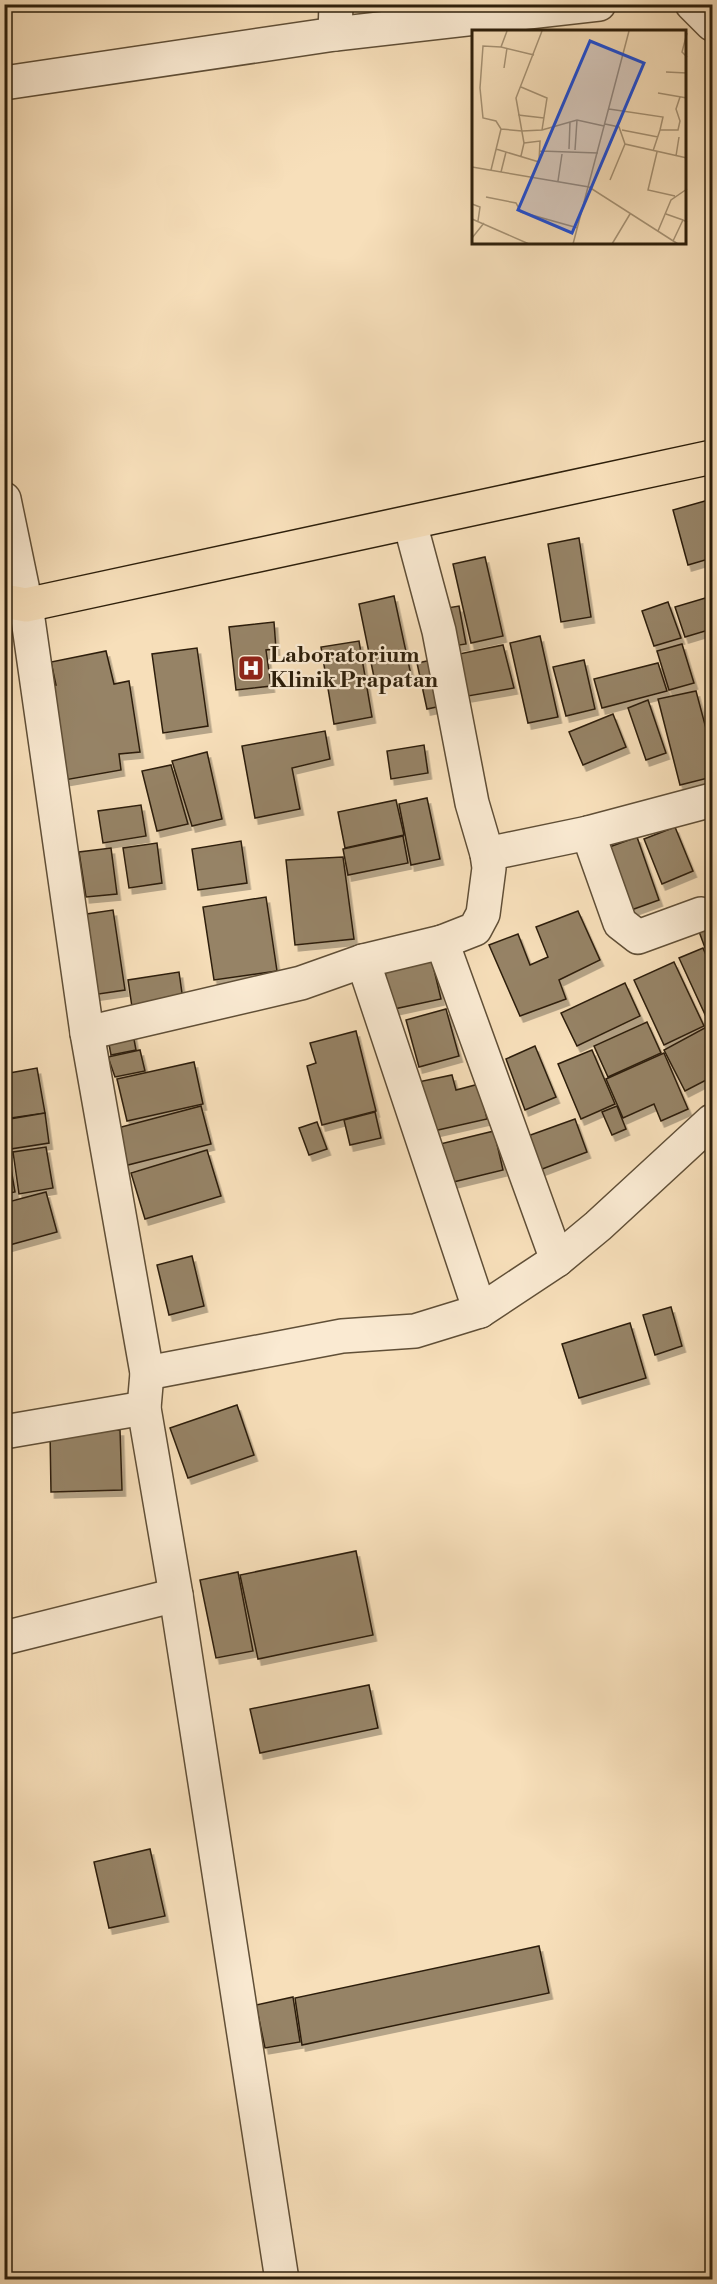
<svg xmlns="http://www.w3.org/2000/svg" width="717" height="2284" viewBox="0 0 717 2284" font-family="'Libre Bodoni',serif">
<style>
.building{fill:#968366;stroke:#2d1f0b;stroke-width:1.5;filter:url(#shadow)}
.lines{fill:none;stroke-linecap:round;stroke-linejoin:round}
.minor-casing{stroke:#604f37;stroke-width:36}
.major-casing{stroke:#2d1f0b;stroke-width:36}
.minor{stroke:#faead2;stroke-width:33}
.major{stroke:#f7dfba;stroke-width:33}
.labels{text-anchor:middle;dominant-baseline:central;stroke-width:4.5;stroke-linejoin:round;paint-order:stroke}
.poi-label{font-size:22px;font-weight:bold;fill:#2d1f0b;stroke:#faead2;text-anchor:start}
.inset-road{fill:none;stroke:#a69274;stroke-width:1.5}
.view{fill:#1d4ed8;fill-opacity:0.15;stroke:#1d4ed8;stroke-width:3}
.inset-edge{fill:none;stroke:#2d1f0b;stroke-width:3}
</style>
<defs>
<filter id="shadow"><feDropShadow dx="3.5" dy="6" stdDeviation="0" flood-color="#0004"/></filter>
</defs>
<rect width="100%" height="100%" fill="#f7dfba"/>
<filter id="stains"><feTurbulence type="fractalNoise" baseFrequency=".00333" numOctaves="4"/><feColorMatrix values="0 0 0 0 .2 0 0 0 0 .09 0 0 0 0 .02 0 0 0 .5 -.17"/></filter>
<radialGradient id="worn" r=".72"><stop offset=".6" stop-color="#630" stop-opacity="0"/><stop offset="1" stop-color="#630" stop-opacity=".3"/></radialGradient>
<g class="building">
<path d="M712,499V558L688,565L673,510Z"/>
<path d="M579,538L591,617L561,622L548,544Z"/>
<path d="M485,557L503,636L471,643L453,564Z"/>
<path d="M394,596L411,675L375,682L359,604Z"/>
<path d="M712,596V629L685,637L675,607Z"/>
<path d="M668,602L681,638L654,646L642,611Z"/>
<path d="M459,606L466,644L447,647L441,609Z"/>
<path d="M274,622L276,649L266,650L271,686L236,690L229,627Z"/>
<path d="M540,636L558,717L528,723L510,643Z"/>
<path d="M359,641L372,717L334,724L321,647Z"/>
<path d="M682,644L694,683L669,690L657,651Z"/>
<path d="M503,645L514,688L468,696L459,654Z"/>
<path d="M197,648L208,726L163,733L152,654Z"/>
<path d="M106,651L114,684L129,681L140,752L119,754L121,770L59,781L40,686L56,685L51,662Z"/>
<path d="M442,658L451,704L427,709L417,663Z"/>
<path d="M584,660L595,709L566,716L553,667Z"/>
<path d="M658,663L667,691L602,708L594,679Z"/>
<path d="M696,691L712,751V777L680,785L658,699Z"/>
<path d="M648,700L666,753L646,760L628,708Z"/>
<path d="M613,714L626,747L583,765L569,732Z"/>
<path d="M325,731L330,759L292,768L300,809L255,818L242,746Z"/>
<path d="M424,745L428,773L391,779L387,751Z"/>
<path d="M207,752L222,819L192,826L172,761Z"/>
<path d="M171,765L188,824L157,831L142,771Z"/>
<path d="M427,798L440,859L411,865L399,804Z"/>
<path d="M396,800L404,835L345,848L338,812Z"/>
<path d="M141,805L146,836L103,843L98,811Z"/>
<path d="M675,827L693,871L662,884L644,839Z"/>
<path d="M403,836L408,863L348,875L343,849Z"/>
<path d="M637,837L659,900L623,913L601,850Z"/>
<path d="M241,841L247,883L198,890L192,849Z"/>
<path d="M157,843L162,883L129,888L123,848Z"/>
<path d="M111,848L117,894L86,897L79,852Z"/>
<path d="M343,857L354,939L295,945L286,860Z"/>
<path d="M266,897L277,971L214,980L203,907Z"/>
<path d="M113,910L125,990L92,995L80,915Z"/>
<path d="M578,911L600,960L559,980L566,999L520,1016L489,945L518,934L530,965L548,957L536,927Z"/>
<path d="M712,920V967L697,926Z"/>
<path d="M703,948L712,969V1019L708,1021L679,958Z"/>
<path d="M431,957L441,999L394,1009L383,965Z"/>
<path d="M674,962L704,1026L664,1045L634,980Z"/>
<path d="M179,972L183,1000L132,1007L128,980Z"/>
<path d="M625,983L640,1016L577,1046L561,1013Z"/>
<path d="M446,1009L459,1056L419,1067L406,1020Z"/>
<path d="M647,1022L661,1053L608,1077L594,1046Z"/>
<path d="M712,1024V1077L685,1091L664,1050Z"/>
<path d="M356,1031L376,1111L322,1125L307,1066L316,1063L310,1043Z"/>
<path d="M133,1034L136,1050L111,1055L108,1039Z"/>
<path d="M535,1046L556,1097L525,1110L506,1059Z"/>
<path d="M140,1050L145,1071L115,1077L108,1057Z"/>
<path d="M592,1050L615,1104L581,1119L558,1064Z"/>
<path d="M664,1053L688,1109L661,1121L654,1104L623,1118L606,1079Z"/>
<path d="M194,1062L203,1104L127,1121L117,1079Z"/>
<path d="M37,1068L45,1113L4,1119V1074Z"/>
<path d="M452,1075L456,1090L479,1084L487,1119L429,1132L418,1082Z"/>
<path d="M201,1106L211,1144L120,1167L110,1130Z"/>
<path d="M617,1106L626,1129L612,1135L602,1112Z"/>
<path d="M375,1112L381,1138L350,1145L344,1120Z"/>
<path d="M45,1113L49,1143L4,1150V1120Z"/>
<path d="M575,1119L587,1152L537,1171L525,1137Z"/>
<path d="M317,1122L327,1149L309,1155L299,1128Z"/>
<path d="M494,1131L503,1170L445,1184L436,1145Z"/>
<path d="M46,1147L53,1188L19,1194L13,1152Z"/>
<path d="M207,1150L221,1196L145,1219L131,1173Z"/>
<path d="M4,1151H8L15,1192L4,1194Z"/>
<path d="M46,1192L57,1232L6,1246L4,1203Z"/>
<path d="M192,1256L204,1306L169,1315L157,1265Z"/>
<path d="M671,1307L682,1346L655,1355L643,1315Z"/>
<path d="M630,1323L646,1378L579,1398L562,1344Z"/>
<path d="M237,1405L254,1455L188,1478L170,1428Z"/>
<path d="M120,1430L122,1490L51,1492L50,1431Z"/>
<path d="M356,1551L373,1635L258,1659L240,1575Z"/>
<path d="M238,1572L253,1651L216,1658L200,1580Z"/>
<path d="M369,1685L378,1728L260,1753L250,1709Z"/>
<path d="M150,1849L165,1916L109,1928L94,1862Z"/>
<path d="M539,1946L549,1993L302,2045L295,1998Z"/>
<path d="M293,1997L300,2042L265,2048L256,2005Z"/>
</g>
<g class="lines">
<defs>
<g id="minor">
<path d="M692,4L712,24"/>
<path d="M335,34L336,4"/>
<path d="M4,83L335,34L599,4"/>
<path d="M4,499L26,605L87,1033L147,1373L144,1408L176,1595L282,2280"/>
<path d="M410,523L439,631L472,803L487,854"/>
<path d="M588,833L620,923L638,937L701,914"/>
<path d="M442,942L557,1260"/>
<path d="M363,961L480,1311"/>
<path d="M87,1033L301,983L363,961L442,942L475,929L483,914L489,868L487,854L588,833L712,800"/>
<path d="M147,1373L342,1336L415,1331L480,1311L557,1260L598,1226L712,1121"/>
<path d="M4,1432L144,1408"/>
<path d="M4,1638L176,1595"/>
</g>
<path id="major" d="M4,601L26,605L712,457"/>
</defs>
<use href="#minor" class="minor-casing"/>
<use href="#major" class="major-casing"/>
<use href="#minor" class="minor"/>
<use href="#major" class="major"/>
</g>
<defs>
<symbol id="hospital-square" viewBox="-11 -11 22 22"><rect x="-9" y="-9" width="18" height="18" rx="4" fill="#8f2418" stroke="#faead2"/><path d="M-5-5h3v3.5h4V-5h3V5h-3V1.5h-4V5h-3Z" fill="#fff"/></symbol>
</defs>
<g fill-rule="evenodd">
<use href="#hospital-square" x="236" y="653" width="30" height="30"/>
</g>
<g class="labels">
<g class="poi-label">
<text x="270" y="655">Laboratorium<tspan x="270" dy="25">Klinik Prapatan</tspan></text>
</g>
</g>
<g transform="translate(472 30)">
<rect width="214" height="214" fill="#f7dfba"/>
<path class="inset-road" d="M35,1L29,17L62,25M215,3L210,22L215,27M29,17L11,16L8,58L11,88L24,91L29,99L50,101L70,100L105,90L132,96M32,38L35,18M194,42L215,43M49,57L75,68L70,100M186,63L215,68M137,79L191,87L188,100M46,85L72,88M133,94L147,97L153,114L215,128M150,100L186,107M24,119L67,132L68,111L52,113M97,119L98,92M103,120L105,90M68,121L126,123M181,121L188,100H206L208,91L204,79L208,67M185,122L176,160L203,166M49,126L52,113L44,68L70,1M204,126L207,107M0,137L117,157L206,214M19,140L29,99M29,142L34,122M138,150L153,114M86,151L90,124M14,167L44,173L49,182L106,198M0,174L8,177L6,191M194,184L211,190M0,189L57,214M186,201L199,170L215,159M0,208L12,193M201,211L211,190L215,192M101,214L157,1M140,214L158,184"/>
<path class="view" d="M118,11L172,33L100,203L46,180Z"/>
<rect width="214" height="214" class="inset-edge"/>
</g>
<rect width="717" height="2284" fill="none" stroke="#f7dfba" stroke-width="24"/>
<rect x="6" y="6" width="705" height="2272" fill="none" stroke="#2d1f0b" stroke-width="3"/>
<rect x="12" y="12" width="693" height="2260" fill="none" stroke="#2d1f0b" stroke-width="1.5"/>
<rect width="100%" height="100%" filter="url(#stains)"/>
<rect width="100%" height="100%" fill="url(#worn)"/>
</svg>
